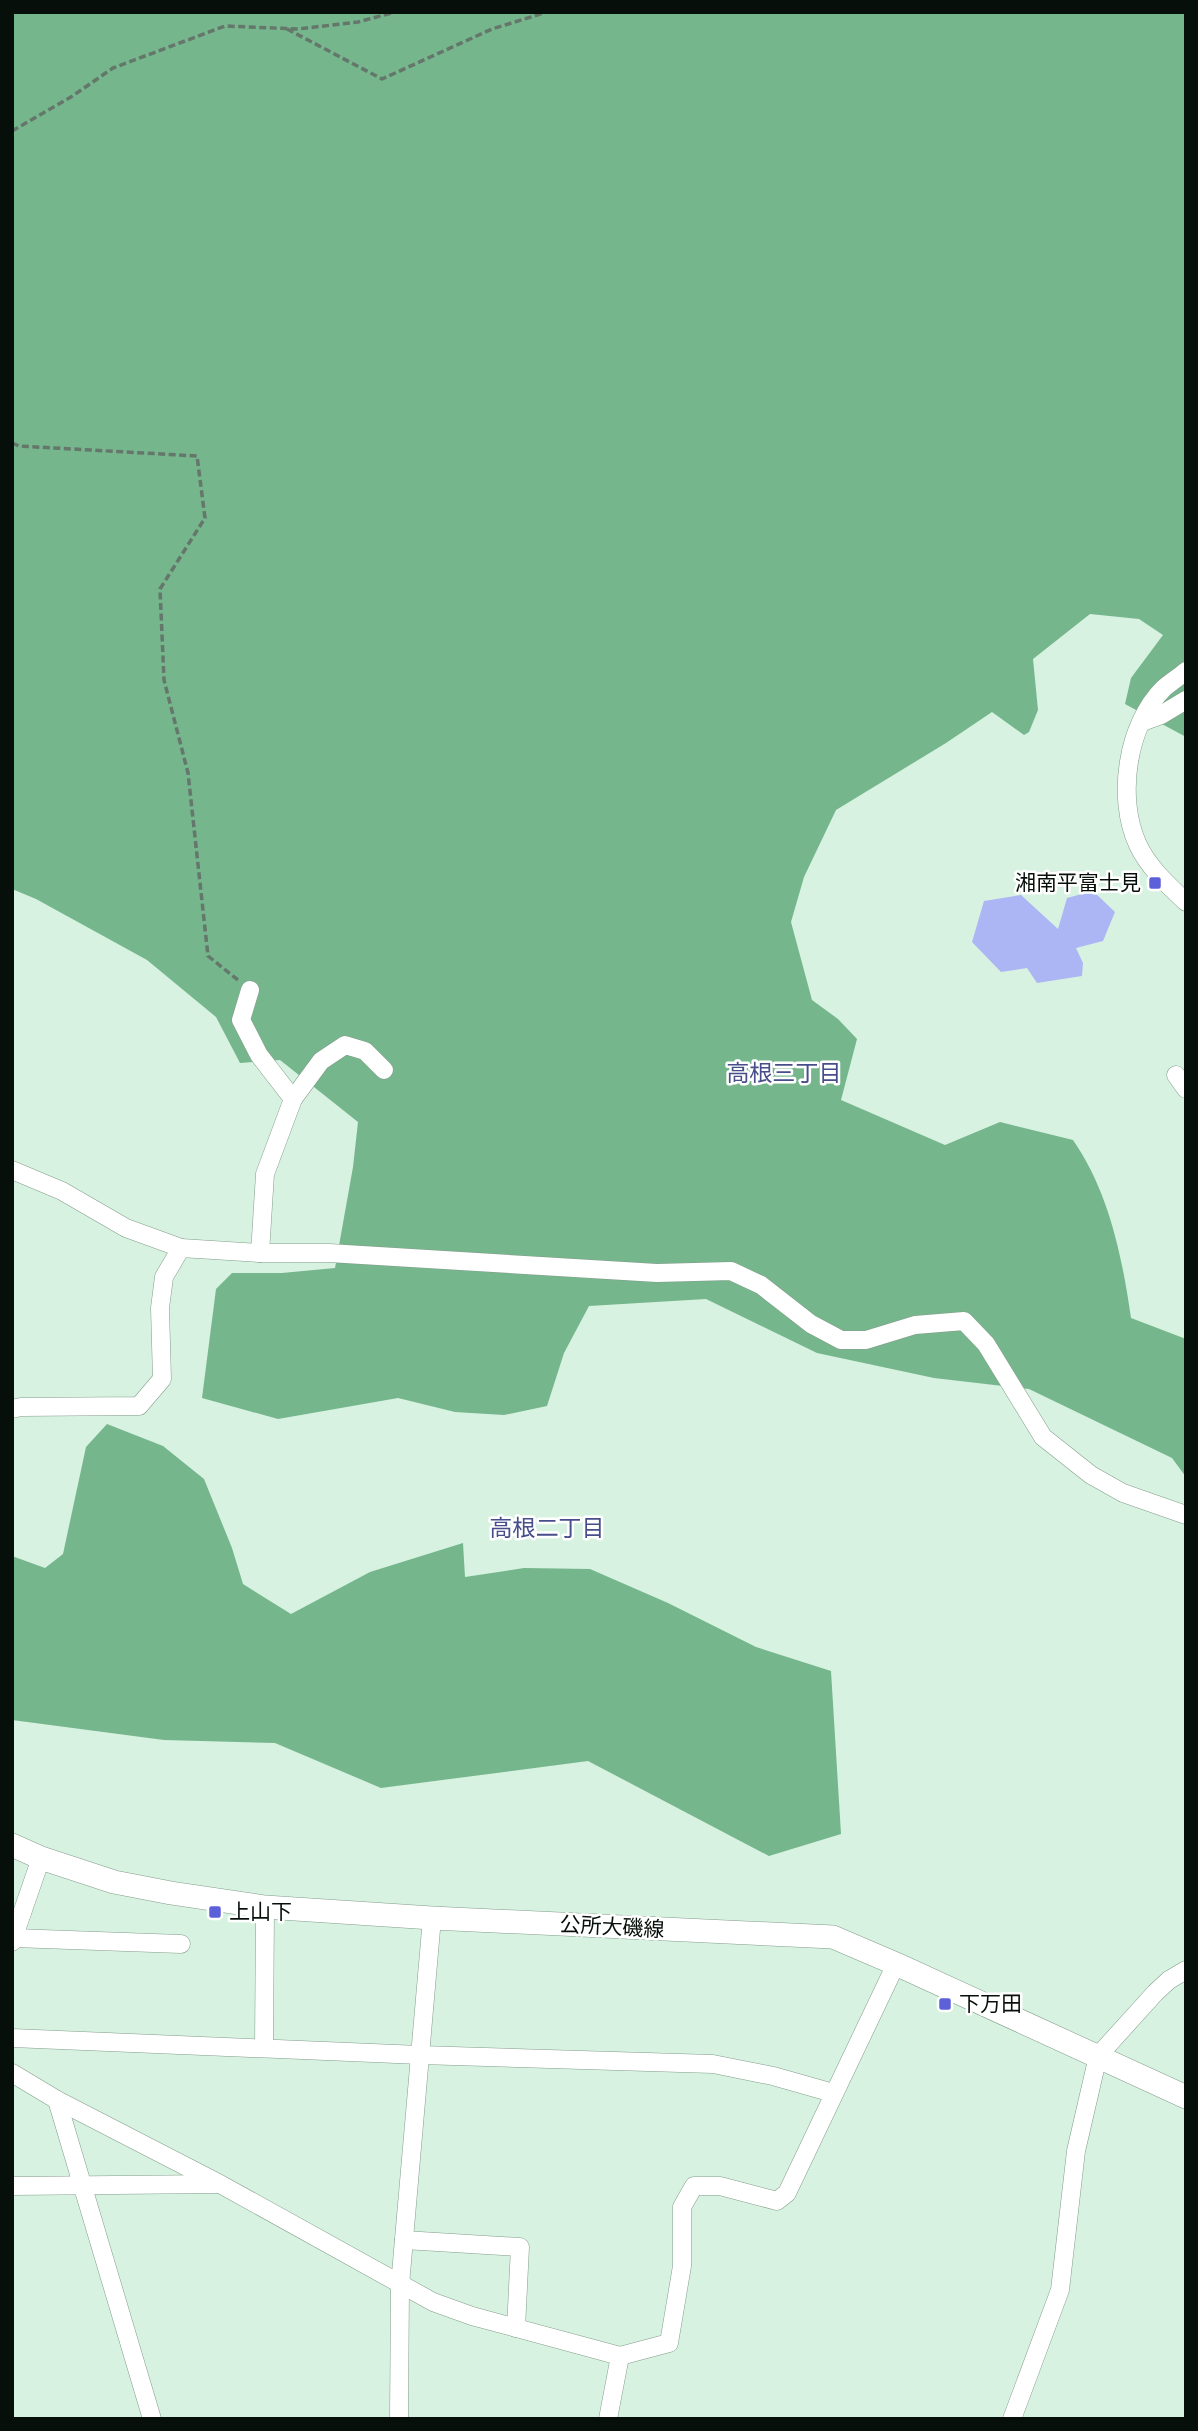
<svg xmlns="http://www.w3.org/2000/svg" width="1198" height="2431" viewBox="0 0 1198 2431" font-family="Bitter,'Noto Sans JP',serif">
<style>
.forest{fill:#75b68d}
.building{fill:#acb6f4}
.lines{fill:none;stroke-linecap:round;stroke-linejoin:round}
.minor-casing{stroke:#849d8c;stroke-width:19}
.major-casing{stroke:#849d8c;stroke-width:24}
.path{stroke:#65766b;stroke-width:3.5;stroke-dasharray:7 3.5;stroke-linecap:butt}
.minor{stroke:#fff;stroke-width:18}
.major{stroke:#fff;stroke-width:23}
.poi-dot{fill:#5c61d9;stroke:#fff;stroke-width:2.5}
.labels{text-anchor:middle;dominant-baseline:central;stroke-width:5;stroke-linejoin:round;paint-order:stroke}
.poi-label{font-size:21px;fill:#070f0a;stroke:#fff;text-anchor:start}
.street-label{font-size:21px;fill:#070f0a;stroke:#fff}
.neighbourhood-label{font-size:23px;fill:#474e8b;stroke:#fff}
</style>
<rect width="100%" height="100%" fill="#d7f2e0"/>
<g class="forest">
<path d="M12,12H1186V737L1125,704L1131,678L1163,635L1139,619L1090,614L1033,659L1038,710L1029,732L1024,735L992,712L946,743L836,810L804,877L791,922L812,1000L838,1019L857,1039L841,1100L945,1145L1000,1122L1073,1140C1109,1192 1122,1256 1131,1318L1186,1339V1477L1172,1458L1029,1389L934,1378L817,1353L706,1299L589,1306L564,1353L547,1406L504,1415L455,1412L398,1398L278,1419L202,1398L216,1289L232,1273H282L335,1268L353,1167L358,1122L280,1060L240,1063L216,1017L147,960L36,899L12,889Z"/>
<path d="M107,1424L163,1446L204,1479L232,1548L243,1584L291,1614L370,1572L463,1543L465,1577L524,1568L590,1569L668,1603L756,1647L831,1671L841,1834L769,1856L588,1761L381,1788L275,1743L164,1740L12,1720V1556L45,1568L63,1554L86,1447Z"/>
</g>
<path class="building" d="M1093,891L1115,912L1103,941L1076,948L1083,963L1082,976L1037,983L1027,968L1001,972L972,942L984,901L1021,895L1058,929L1067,898Z"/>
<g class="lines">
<defs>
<g id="minor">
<path d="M1186,671C1179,677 1171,682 1164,688C1127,724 1116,798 1138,845C1149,868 1168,885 1186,902"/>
<path d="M1142,722L1161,715L1186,700"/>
<path d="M250,990L241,1020L259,1055L293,1099L265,1174L260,1253"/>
<path d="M1176,1075L1186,1089"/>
<path d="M293,1099L321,1061L345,1045L365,1051L384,1070"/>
<path d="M12,1170L62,1191L126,1228L181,1248"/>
<path d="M12,1409L21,1407L139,1406L162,1379L160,1308L164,1277L181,1248L260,1253H329L657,1273L731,1271L761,1285L811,1324L841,1340H866L915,1325L964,1321L986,1344L1043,1437L1091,1475L1123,1493L1186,1515"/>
<path d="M14,1938L181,1944"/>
<path d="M12,1942L41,1858"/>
<path d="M12,2038L420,2055L713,2064L773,2076L833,2093"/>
<path d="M264,2047L265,1907"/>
<path d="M12,2073L57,2100L220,2184L433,2302L472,2316L620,2356L669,2343L682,2266V2207L694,2186H720L777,2201L787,2193L896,1964"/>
<path d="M57,2100L152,2419"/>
<path d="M12,2186L216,2184"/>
<path d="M404,2240L520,2247L516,2328"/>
<path d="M399,2419L400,2285L432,1918"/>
<path d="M608,2419L620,2356"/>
<path d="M1012,2419L1060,2290L1076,2151L1098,2056L1155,1993L1169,1980L1186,1970"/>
</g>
<path id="major" d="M12,1845L41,1858L114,1882L171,1893L265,1907L432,1918L833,1937L896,1964L1186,2097"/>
</defs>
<use href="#minor" class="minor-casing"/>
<use href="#major" class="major-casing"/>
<g class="path">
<path d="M287,29L382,79L492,29L547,12"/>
<path d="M12,131L71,97L113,68L225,26L298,29L358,22L395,12"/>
<path d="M12,443L19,446L197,456L205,518L160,589L164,680L188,773L208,956L238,980"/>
</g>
<use href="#minor" class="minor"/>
<use href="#major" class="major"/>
</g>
<g class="poi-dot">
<rect x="1148" y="876" width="14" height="14" rx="3.5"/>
<rect x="208" y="1905" width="14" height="14" rx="3.5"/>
<rect x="938" y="1997" width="14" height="14" rx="3.5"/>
</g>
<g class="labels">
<g class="poi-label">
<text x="1141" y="883" text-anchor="end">湘南平富士見</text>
<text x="229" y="1912">上山下</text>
<text x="959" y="2004">下万田</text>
</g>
<g class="street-label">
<text transform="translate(612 1927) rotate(3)">公所大磯線</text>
</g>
<g class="neighbourhood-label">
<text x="784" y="1073">高根三丁目</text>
<text x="547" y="1528">高根二丁目</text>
</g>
</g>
<rect width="1198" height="2431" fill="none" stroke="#070f0a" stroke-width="28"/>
</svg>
